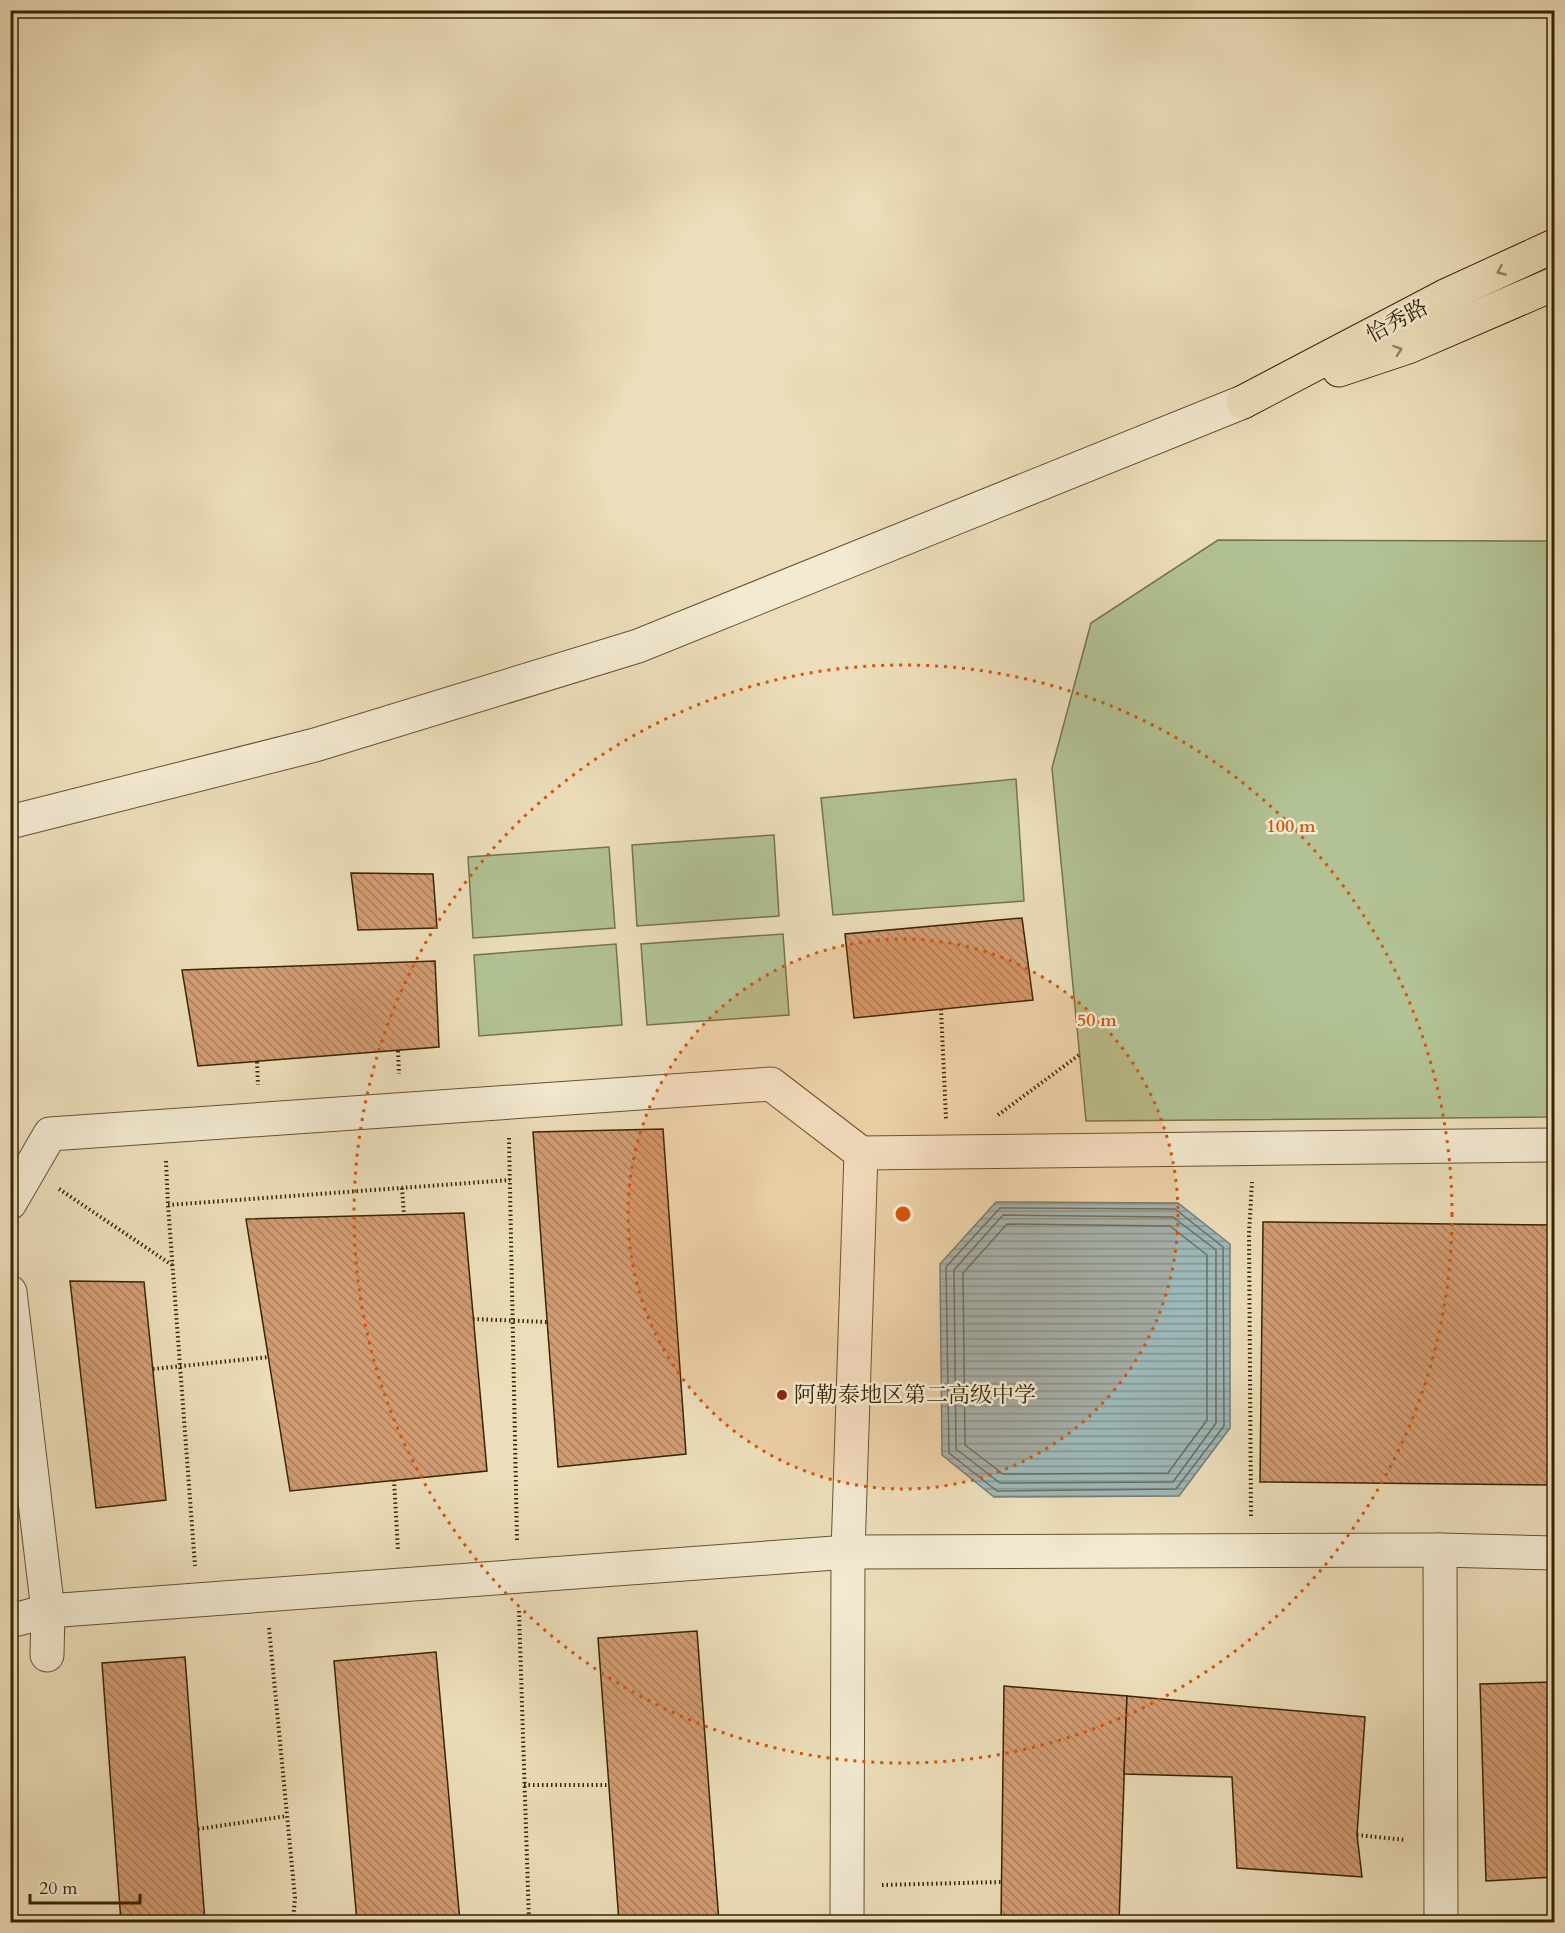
<svg xmlns="http://www.w3.org/2000/svg" width="1565" height="1933" viewBox="0 0 1565 1933" font-family="Cardo,'Noto Serif SC',serif">
<style>
.park{fill:#b2c294;stroke:#75734c;stroke-width:1.5}
.water{fill:url(#water-rules);stroke:#757d71;stroke-width:1.5}
.lines{fill:none;stroke-linecap:round;stroke-linejoin:round}
.shore{stroke:#6a6e5e;stroke-width:1.5}
.building{fill:url(#building-back-hatch);stroke:#382403;stroke-width:1.5}
.minor-casing{stroke:#655231;stroke-width:35}
.major-casing{stroke:#382403;stroke-width:35}
.path{stroke:#382403;stroke-width:4;stroke-dasharray:1.5 3;stroke-linecap:butt}
.minor{stroke:#f3ead2;stroke-width:33}
.major{stroke:#ecdeba;stroke-width:33}
.oneway{stroke:#92815e}
.ring{fill:none;stroke:#d6540b;stroke-width:3;stroke-dasharray:3 6}
.poi-dot{fill:#8f2418;stroke:#f3ead2;stroke-width:2}
.labels{text-anchor:middle;dominant-baseline:central;stroke-width:5;stroke-linejoin:round;paint-order:stroke}
.street-label{font-size:22px;fill:#382403;stroke:#f3ead2}
.poi-label{font-size:22px;fill:#382403;stroke:#f3ead2;text-anchor:start}
.centre{fill:#d6540b;stroke:#f3ead2;stroke-width:3}
.ring-label{font-size:18px;text-anchor:middle;font-weight:bold;fill:#d6540b;stroke:#f3ead2;stroke-width:5;stroke-linejoin:round;paint-order:stroke}
</style>
<defs>
<pattern id="water-rules" width="6" height="5" patternUnits="userSpaceOnUse" patternTransform="scale(1.5)"><rect width="6" height="5" fill="#9db9ba"/><path d="M0 2.5h6" fill="none" stroke="#819695"/></pattern>
<pattern id="building-back-hatch" width="6" height="6" patternUnits="userSpaceOnUse" patternTransform="scale(1.5)"><rect width="6" height="6" fill="#d29c73"/><path d="M-1 5l2 2M0 0l6 6M5-1l2 2" fill="none" stroke="#ab7f5c"/></pattern>
</defs>
<rect width="100%" height="100%" fill="#ecdeba"/>
<filter id="stains"><feTurbulence type="fractalNoise" baseFrequency=".00333" numOctaves="4"/><feColorMatrix values="0 0 0 0 .2 0 0 0 0 .09 0 0 0 0 .02 0 0 0 .5 -.17"/></filter>
<radialGradient id="worn" r=".72"><stop offset=".6" stop-color="#630" stop-opacity="0"/><stop offset="1" stop-color="#630" stop-opacity=".3"/></radialGradient>
<g class="park">
<path d="M1218,540L1554,541V1117L1086,1121L1052,768L1091,623Z"/>
<path d="M1016,779L1024,901L833,915L821,798Z"/>
<path d="M774,835L779,916L637,926L632,845Z"/>
<path d="M609,847L615,928L473,938L468,857Z"/>
<path d="M783,934L789,1015L647,1025L641,944Z"/>
<path d="M616,944L622,1025L479,1036L474,955Z"/>
</g>
<path class="water" d="M996,1202L1178,1203L1230,1244V1428L1179,1496L994,1497L942,1455L940,1264Z"/>
<g class="lines">
<g class="shore">
<path d="M1000,1208L1175,1209L1223,1247L1224,1426L1176,1489L997,1491L949,1453L946,1267Z"/>
<path d="M1003,1215L1173,1217L1216,1250V1423L1173,1482L1000,1483L956,1449L954,1270Z"/>
<path d="M1007,1224L1170,1226L1207,1255V1420L1168,1473L1003,1474L965,1445L963,1273Z"/>
</g>
</g>
<g class="building">
<path d="M351,873L433,874L437,928L358,930Z"/>
<path d="M1022,918L1033,1000L854,1018L845,934Z"/>
<path d="M435,961L439,1047L198,1066L182,970Z"/>
<path d="M663,1129L686,1454L558,1467L533,1132Z"/>
<path d="M464,1213L487,1471L290,1491L246,1219Z"/>
<path d="M1263,1222L1554,1225V1485L1260,1482Z"/>
<path d="M70,1281L144,1282L166,1500L96,1508Z"/>
<path d="M697,1631L719,1922H619L598,1638Z"/>
<path d="M436,1652L460,1922H357L334,1661Z"/>
<path d="M185,1657L205,1922H121L102,1663Z"/>
<path d="M1554,1682V1877L1486,1881L1480,1684Z"/>
<path d="M1004,1686L1127,1696L1119,1922H1001Z"/>
<path d="M1127,1696L1365,1717L1357,1835L1362,1877L1237,1868L1232,1777L1124,1774Z"/>
</g>
<g class="lines">
<defs>
<g id="minor">
<path d="M10,822L315,745L638,646L1243,402"/>
<path d="M861,1153L1554,1145"/>
<path d="M10,1203L50,1134L771,1084L861,1153L848,1552L847,1922"/>
<path d="M10,1292L48,1611L848,1552L1440,1550L1554,1553"/>
<path d="M1440,1550L1441,1922"/>
<path d="M10,1621L48,1611L47,1655"/>
</g>
<g id="major">
<path d="M1339,370L1408,347L1554,284"/>
<path d="M1243,402L1445,296L1554,246"/>
</g>
</defs>
<use href="#minor" class="minor-casing"/>
<use href="#major" class="major-casing"/>
<g class="path">
<path d="M941,1009L946,1119"/>
<path d="M398,1051L399,1074"/>
<path d="M257,1062L258,1085"/>
<path d="M998,1115L1079,1055"/>
<path d="M509,1138L517,1541"/>
<path d="M166,1161L168,1205L195,1566"/>
<path d="M402,1188L404,1215"/>
<path d="M59,1189L172,1265"/>
<path d="M168,1205L510,1180"/>
<path d="M473,1319L547,1322"/>
<path d="M153,1369L269,1357"/>
<path d="M394,1480L398,1551"/>
<path d="M1251,1516L1249,1233L1252,1182"/>
<path d="M519,1611L529,1922"/>
<path d="M269,1628L295,1898L293,1922"/>
<path d="M524,1785H609"/>
<path d="M198,1829L287,1816"/>
<path d="M1357,1835L1406,1840"/>
<path d="M882,1885L1001,1882"/>
</g>
<use href="#minor" class="minor"/>
<use href="#major" class="major"/>
</g>
<defs><path id="oneway-chevron" d="M-2-3.5L2.5 0L-2 3.5" fill="none" stroke-width="1.6" stroke-linecap="round" stroke-linejoin="round" transform="scale(1.5)"/></defs>
<g class="oneway">
<use href="#oneway-chevron" transform="translate(1501 271) rotate(156)"/>
<use href="#oneway-chevron" transform="translate(1398 350) rotate(-19)"/>
</g>
<circle cx="903" cy="1214" r="275" fill="#d6540b" fill-opacity=".12"/>
<g class="ring">
<circle cx="903" cy="1214" r="275"/>
<circle cx="903" cy="1214" r="549"/>
</g>
<circle class="poi-dot" cx="782" cy="1395" r="6"/>
<g class="labels">
<g class="street-label">
<text transform="translate(1397 321) rotate(-28)">恰秀路</text>
</g>
<g class="poi-label">
<text x="794" y="1395">阿勒泰地区第二高级中学</text>
</g>
</g>
<circle cx="903" cy="1214" r="9" class="centre"/>
<g class="ring-label">
<text x="1291" y="832">100 m</text>
<text x="1097" y="1026">50 m</text>
</g>
<rect width="1565" height="1933" fill="none" stroke="#ecdeba" stroke-width="36"/>
<rect x="12" y="12" width="1541" height="1909" fill="none" stroke="#382403" stroke-width="3"/>
<rect x="18" y="18" width="1529" height="1897" fill="none" stroke="#382403" stroke-width="1.5"/>
<path d="M30 1894v9h110v-9" fill="none" stroke="#382403" stroke-width="3"/>
<text x="39" y="1894" font-size="18" fill="#382403" stroke="#f3ead2" stroke-width="4.5" paint-order="stroke">20 m</text>
<rect width="100%" height="100%" filter="url(#stains)"/>
<rect width="100%" height="100%" fill="url(#worn)"/>
</svg>
